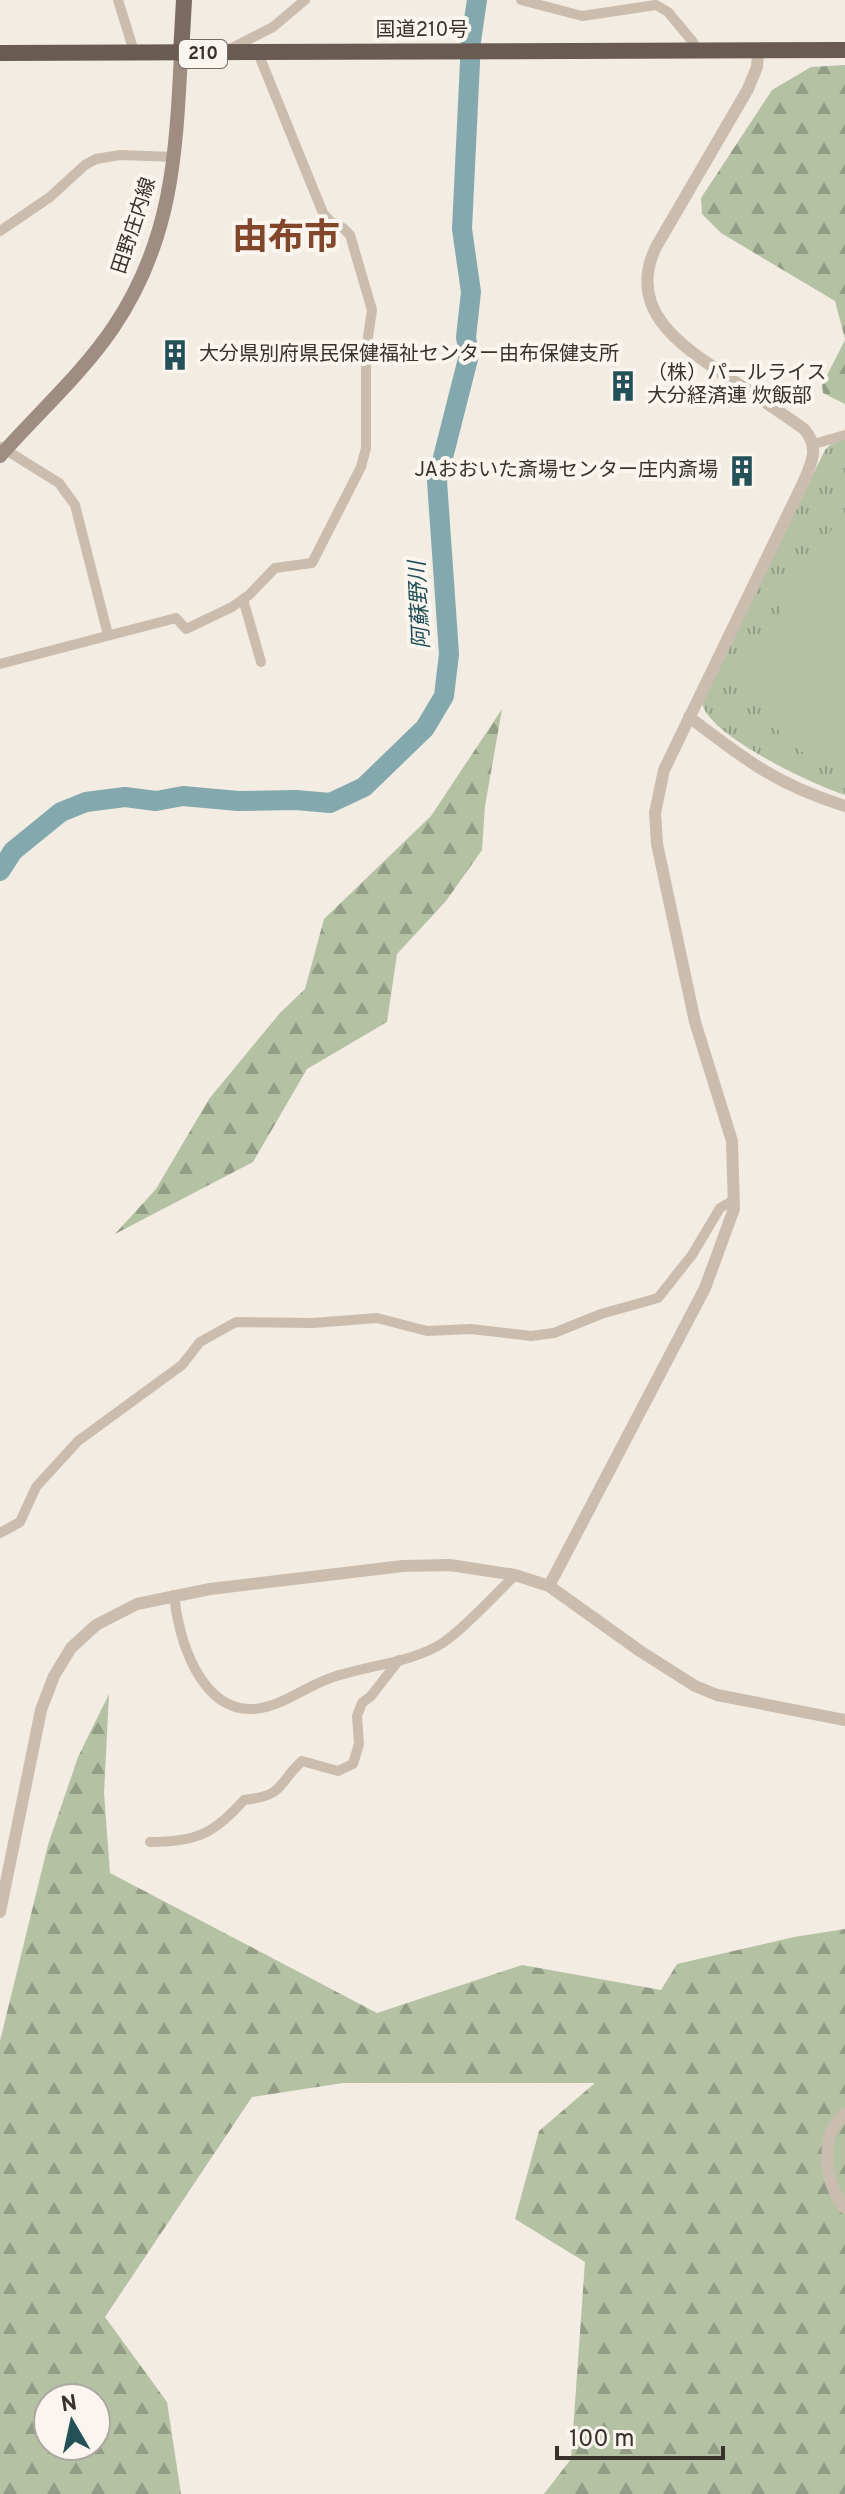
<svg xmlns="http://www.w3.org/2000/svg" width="845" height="2494" viewBox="0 0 845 2494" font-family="Overpass,'Noto Sans JP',sans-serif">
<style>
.forest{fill:url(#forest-firs);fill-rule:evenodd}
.park{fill:url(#park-tufts)}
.pitch{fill:#b4c1a3}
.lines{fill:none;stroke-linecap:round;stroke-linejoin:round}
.river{stroke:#83a8ad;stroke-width:20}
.minor{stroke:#cabdae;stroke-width:10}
.tertiary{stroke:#cabdae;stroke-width:12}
.secondary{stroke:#9e8d80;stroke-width:14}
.primary{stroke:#7a6a5f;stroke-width:16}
.trunk{stroke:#6a5b52;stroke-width:16}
.labels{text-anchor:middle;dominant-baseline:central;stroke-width:8;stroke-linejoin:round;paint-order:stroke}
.shield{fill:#faf5ef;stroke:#736c66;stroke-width:2}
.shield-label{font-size:18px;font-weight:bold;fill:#39312c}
.street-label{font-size:20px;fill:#39312c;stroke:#faf5ef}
.poi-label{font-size:20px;fill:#39312c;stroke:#faf5ef;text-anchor:start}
.water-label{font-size:22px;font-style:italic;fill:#245158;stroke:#faf5ef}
.town-label{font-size:36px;font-weight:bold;fill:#82462b;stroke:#faf5ef}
</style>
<defs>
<pattern id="forest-firs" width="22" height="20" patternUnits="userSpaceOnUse" patternTransform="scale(2)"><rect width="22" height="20" fill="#b4c1a3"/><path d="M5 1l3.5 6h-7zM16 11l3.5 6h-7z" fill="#939d85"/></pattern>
<pattern id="park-tufts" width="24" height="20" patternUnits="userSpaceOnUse" patternTransform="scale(2)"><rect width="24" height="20" fill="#b4c1a3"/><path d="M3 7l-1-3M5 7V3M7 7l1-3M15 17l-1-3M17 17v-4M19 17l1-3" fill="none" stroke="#939d85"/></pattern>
</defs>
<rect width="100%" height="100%" fill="#f2ece2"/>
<g class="forest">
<path d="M845,65V339L835,301L721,233L702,214L701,198L772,90L811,67Z"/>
<path d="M845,340V404L823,393L822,385Z"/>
<path d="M502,709L485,806L482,850L446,901L397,954L387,1022L307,1069L253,1162L115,1234L156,1189L209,1099L280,1013L305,989L324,919L431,816Z"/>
<path d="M109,1694L104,1793L110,1873L377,2013L522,1965L661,1990L677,1964L794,1937L845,1929V2494H544L571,2459L585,2262L515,2219L539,2131L595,2083H343L252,2097L105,2317L167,2402L181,2494H0V2041L48,1845L78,1757ZM48,2398H96V2446H48Z"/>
</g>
<path class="park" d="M845,439V795C814,785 706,735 702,702L825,450L830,445Z"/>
<path class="pitch" d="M845,523V766C788,761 763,715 745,667L835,524Z"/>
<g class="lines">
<path class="river" d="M0,871L13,851L61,812L86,802L125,797L156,801L183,796L238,801L296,800L330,803L364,787L425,728L444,696L449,654L437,481L469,355L466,337L471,292L462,229L471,41L477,0"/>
<g class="minor">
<path d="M118,0L132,45L133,54"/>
<path d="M521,0L582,16L656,5L668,12L693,42L697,50"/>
<path d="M230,49L273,27L305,0"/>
<path d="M0,231L50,197L85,165L96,159L120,155L175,157"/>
<path d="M814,444L845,435"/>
<path d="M1,447L59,483L75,505L108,635"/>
<path d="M243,599L261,662"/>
<path d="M0,664L176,618L186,629L232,607L249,595L275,568L312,563L361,467L366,448V350L372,310L350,235L343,228L331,222L323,213L258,53"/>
<path d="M0,1533L20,1522L36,1487L78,1441L182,1365L200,1342L236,1322L313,1323L377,1318L427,1331L471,1329L531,1336L554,1333L601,1314L658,1298L692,1255L720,1208L734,1200"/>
<path d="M174,1595C178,1638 200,1712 254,1709C281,1707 303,1688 328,1679C362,1666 414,1663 444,1642C467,1626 494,1596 515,1575"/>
<path d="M150,1842C196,1842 214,1834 244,1800C286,1795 276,1785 302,1761L338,1771L353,1764L359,1744L357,1716L362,1703L371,1696L399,1660"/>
</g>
<g class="tertiary">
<path d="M689,717C744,759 777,785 845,806"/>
<path d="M549,1586L705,1288L734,1209L732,1141L695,1022L657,844L655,813L664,770L803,483C812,463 820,447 804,429C779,411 753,394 728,377C683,347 625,311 656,247L748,89L757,67L758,50"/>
<path d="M0,1912L41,1710L54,1676L71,1648L96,1625L137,1604L210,1589L403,1566L450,1565L515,1575L549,1586L640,1651L695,1686L717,1695L845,1720"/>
<path d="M845,2113C840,2120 832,2127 830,2135C824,2160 828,2188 845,2208"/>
</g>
<path class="secondary" d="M0,456C37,414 81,375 113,328C172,241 176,155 181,54"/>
<path class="primary" d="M181,54L184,0"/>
<path class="trunk" d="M0,53L845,50"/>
</g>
<defs>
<symbol id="building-bare" viewBox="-9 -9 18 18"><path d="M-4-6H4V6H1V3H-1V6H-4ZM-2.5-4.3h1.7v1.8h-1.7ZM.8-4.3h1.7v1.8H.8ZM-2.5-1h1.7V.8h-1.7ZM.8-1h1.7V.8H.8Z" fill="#245158" stroke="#faf5ef" stroke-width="2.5" paint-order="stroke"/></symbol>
</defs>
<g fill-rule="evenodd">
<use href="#building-bare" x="153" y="333" width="44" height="44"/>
<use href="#building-bare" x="601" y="364" width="44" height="44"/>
<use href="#building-bare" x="720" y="449" width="44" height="44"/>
</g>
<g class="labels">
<rect class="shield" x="179" y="40" width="48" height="28" rx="6"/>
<g class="shield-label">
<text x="203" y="54">210</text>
</g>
<g class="street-label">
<text x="422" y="31">国道210号</text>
<text transform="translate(135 226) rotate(-72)">田野庄内線</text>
</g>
<g class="poi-label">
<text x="199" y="355">大分県別府県民保健福祉センター由布保健支所</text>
<text x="647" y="374">（株）パールライス<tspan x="647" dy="23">大分経済連 炊飯部</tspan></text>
<text x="718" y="471" text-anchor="end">JAおおいた斎場センター庄内斎場</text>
</g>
<g class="water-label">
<text transform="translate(421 605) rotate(-93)">阿蘇野川</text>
</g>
<g class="town-label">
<text x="286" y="240">由布市</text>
</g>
</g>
<g transform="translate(72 2422) rotate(351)"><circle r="38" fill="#faf5ef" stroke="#ada7a1" stroke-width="2"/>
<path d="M0-6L14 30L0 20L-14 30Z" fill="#245158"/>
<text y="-12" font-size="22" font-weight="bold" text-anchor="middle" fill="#39312c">N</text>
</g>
<path d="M557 2446v12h166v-12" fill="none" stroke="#39312c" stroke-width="4"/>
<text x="569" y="2446" font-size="24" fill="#39312c" stroke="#faf5ef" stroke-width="6" paint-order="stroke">100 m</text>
</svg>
